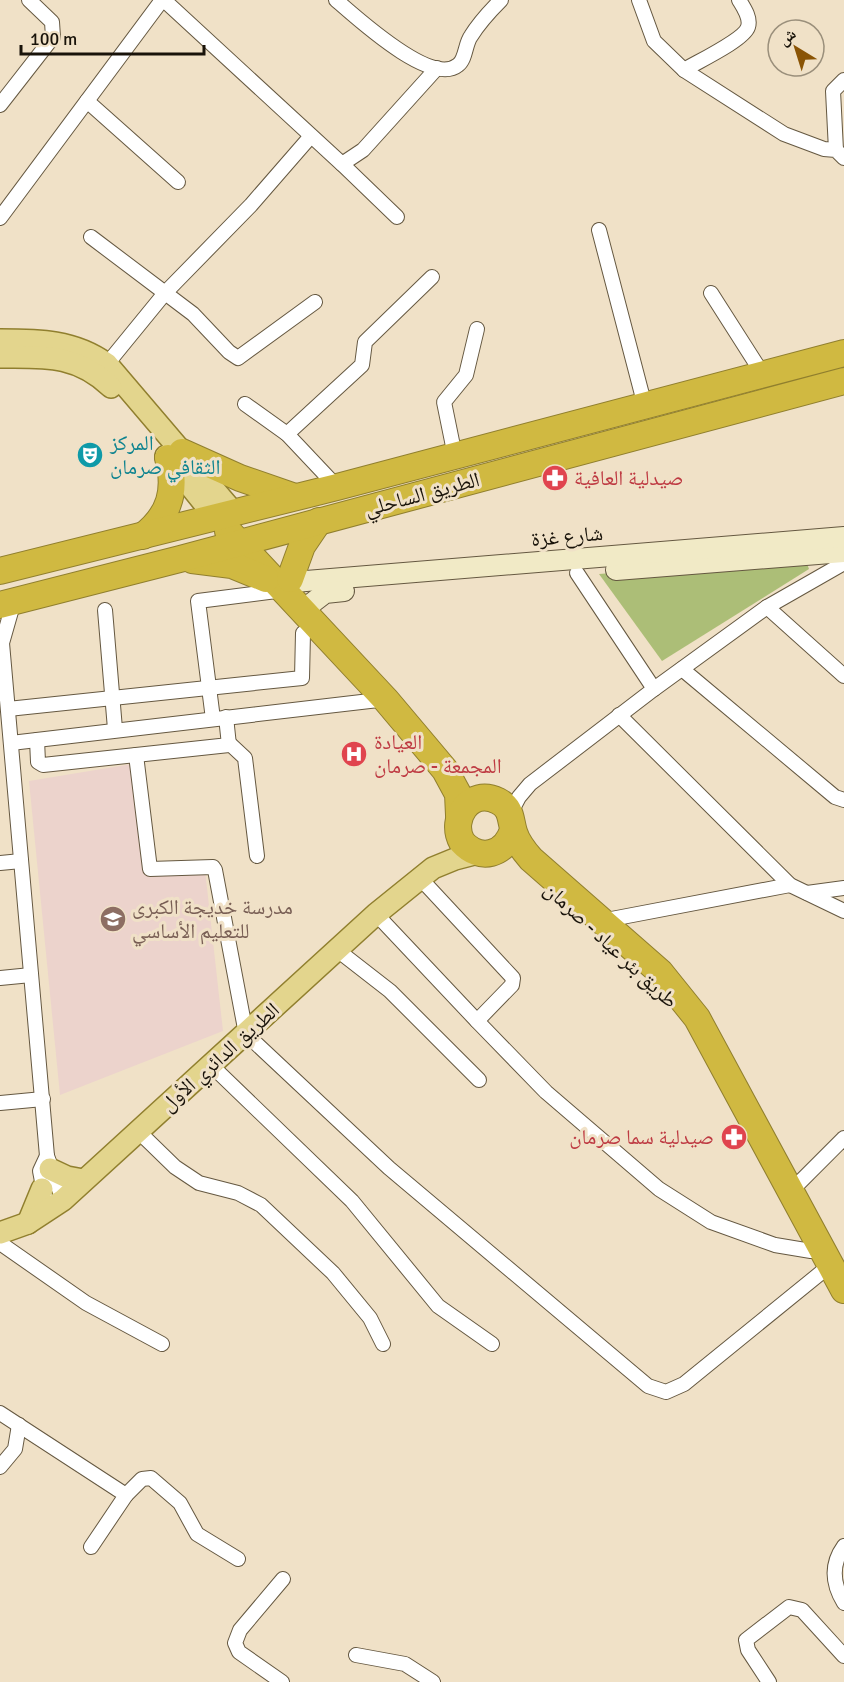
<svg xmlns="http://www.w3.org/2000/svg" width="844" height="1682" viewBox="0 0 844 1682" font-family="Signika,'Noto Naskh Arabic',sans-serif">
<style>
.education{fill:#ecd3cc}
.green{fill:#acbe77}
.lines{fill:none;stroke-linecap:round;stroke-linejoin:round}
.street-casing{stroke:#655841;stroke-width:16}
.secondary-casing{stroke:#655841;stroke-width:22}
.primary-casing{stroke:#907f2e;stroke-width:24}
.highway-casing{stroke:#907f2e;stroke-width:28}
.street{stroke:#fff;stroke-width:14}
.secondary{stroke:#f1eac6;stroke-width:20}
.primary{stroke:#e3d58d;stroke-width:21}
.highway{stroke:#d0b941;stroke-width:26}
.labels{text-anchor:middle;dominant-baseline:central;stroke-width:6;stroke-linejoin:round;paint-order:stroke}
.culture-label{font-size:21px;fill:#0d838f;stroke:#f0e1c7;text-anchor:start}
.health-label{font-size:21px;fill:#be3a42;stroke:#f0e1c7;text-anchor:start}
.street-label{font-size:21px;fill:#19130a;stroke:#f0e1c7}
.education-label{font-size:21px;fill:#785e54;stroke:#f0e1c7;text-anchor:start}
</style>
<rect width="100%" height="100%" fill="#f0e1c7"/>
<path class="education" d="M132,764L146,872L205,870L223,1031L60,1095L29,781Z"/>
<path class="green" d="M805,558L809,569L662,661L599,574Z"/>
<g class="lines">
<defs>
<g id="street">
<path d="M164,0L342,164L363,150L437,68"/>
<path d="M336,0C356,17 431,87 458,65C466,59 465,44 471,36C479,23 490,11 501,0"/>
<path d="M639,0L654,41L684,70L784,134L824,149L836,150L844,158"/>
<path d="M684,70C697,62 744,40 748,27C751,18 744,8 739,0"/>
<path d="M87,101L178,182"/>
<path d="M0,105L53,37L52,22L29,0"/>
<path d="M836,150L833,91L844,80"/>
<path d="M342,164L397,217"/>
<path d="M0,218L162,0"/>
<path d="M599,230L645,406"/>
<path d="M91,237L193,314L229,352L238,358L315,302"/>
<path d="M711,293L762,373"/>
<path d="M107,364L165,293L251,205L311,136"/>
<path d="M245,404L287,434L337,487"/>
<path d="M287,434L362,365L365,342L432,277"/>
<path d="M455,456L444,402L466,375L477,329"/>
<path d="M577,573L654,689"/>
<path d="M14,601L2,643L47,1156L63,1200"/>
<path d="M767,607L844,676"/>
<path d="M105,610L115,729"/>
<path d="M682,669L835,797L844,800"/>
<path d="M8,709L302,678L303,633"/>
<path d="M619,715L790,885L844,911"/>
<path d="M213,719L198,601L284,590"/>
<path d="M37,740L38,762L43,765L229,745L226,717"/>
<path d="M11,743L387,699"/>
<path d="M230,744L245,758L257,856"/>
<path d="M136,755L150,869L213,867L215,870L246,1034L389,1168L648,1386L666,1392L684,1384L823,1271"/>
<path d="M510,814L519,797L530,784L654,689L767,607L844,563"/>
<path d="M0,863L21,861"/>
<path d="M807,893L844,888"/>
<path d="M376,914L477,1021L512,985L513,978L420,878"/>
<path d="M601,921L790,885"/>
<path d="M336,949L390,991L479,1080"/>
<path d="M0,978L31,975"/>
<path d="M477,1021L546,1092L659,1189L711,1222L775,1245L811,1251"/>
<path d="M212,1066L352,1201L438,1306L492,1344"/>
<path d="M0,1103L43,1099"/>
<path d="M138,1131L175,1167L199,1183L238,1193L261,1205L333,1273L370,1318L383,1344"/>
<path d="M788,1194L844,1138"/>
<path d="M45,1197L40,1171L47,1156"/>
<path d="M0,1243L86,1303L162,1344"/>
<path d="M0,1413L126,1495L91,1547"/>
<path d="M0,1467L15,1449L19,1425"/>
<path d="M126,1495L142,1479L151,1478L180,1503L197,1534L238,1559"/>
<path d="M844,1546C831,1564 832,1583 844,1603"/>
<path d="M356,1655L405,1664L433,1682"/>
<path d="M282,1682L239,1652L235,1643L240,1630L283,1579"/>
<path d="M769,1682L748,1650L746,1640L789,1607L802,1610L844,1656"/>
</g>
<g id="secondary">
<path d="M616,570L844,552"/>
<path d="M294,582L844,537"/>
<path d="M312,603L325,593L344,591"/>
</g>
<g id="primary">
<path d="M0,340C39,340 74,340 107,364L234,513"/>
<path d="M0,357C44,357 77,354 111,387"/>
<path d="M166,456L216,518"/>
<path d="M50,1169L67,1177L83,1180"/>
<path d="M28,1223L42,1189"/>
<path d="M0,1233L28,1223L63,1200L376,914L433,868L455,859L478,853"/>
</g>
<g id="highway">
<path d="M182,452L240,478L295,497"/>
<path d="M228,531L386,700L445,770L458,794L459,815"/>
<path d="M143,536C170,515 177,490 168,458"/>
<path d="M192,560L232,565L266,579"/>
<path d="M0,571L337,487L844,353"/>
<path d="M290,579L302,546L319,521"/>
<path d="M0,605L180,559L844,381"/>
<path d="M513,830C505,855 480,862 462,842C449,819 470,787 498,801C512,808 510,819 514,832C517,842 524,851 531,859L660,972L697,1018L844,1290"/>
</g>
</defs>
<use href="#street" class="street-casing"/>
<use href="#secondary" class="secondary-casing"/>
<use href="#primary" class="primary-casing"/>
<use href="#highway" class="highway-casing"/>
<use href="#street" class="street"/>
<use href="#secondary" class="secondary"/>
<use href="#primary" class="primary"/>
<use href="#highway" class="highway"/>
</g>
<defs>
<symbol id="theatre-disc" viewBox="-11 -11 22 22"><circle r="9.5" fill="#0f9aa8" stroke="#f0e1c7"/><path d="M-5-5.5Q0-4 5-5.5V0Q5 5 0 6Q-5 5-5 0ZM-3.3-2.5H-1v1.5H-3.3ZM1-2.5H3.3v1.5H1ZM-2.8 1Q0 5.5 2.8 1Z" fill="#fff"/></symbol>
<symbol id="pharmacy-disc" viewBox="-11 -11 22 22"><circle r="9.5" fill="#e0444e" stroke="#f0e1c7"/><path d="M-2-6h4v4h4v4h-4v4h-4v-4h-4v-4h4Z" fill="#fff"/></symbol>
<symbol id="hospital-disc" viewBox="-11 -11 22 22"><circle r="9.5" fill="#e0444e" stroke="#f0e1c7"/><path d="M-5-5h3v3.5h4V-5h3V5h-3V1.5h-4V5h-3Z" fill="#fff"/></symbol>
<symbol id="school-disc" viewBox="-11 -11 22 22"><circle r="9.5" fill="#8d6e63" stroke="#f0e1c7"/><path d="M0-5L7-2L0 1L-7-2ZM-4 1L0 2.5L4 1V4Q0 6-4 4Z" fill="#fff"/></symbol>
</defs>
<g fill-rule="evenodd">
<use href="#theatre-disc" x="75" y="440" width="30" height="30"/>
<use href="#pharmacy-disc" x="540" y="463" width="30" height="30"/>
<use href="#hospital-disc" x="339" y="739" width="30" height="30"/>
<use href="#school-disc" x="98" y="904" width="30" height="30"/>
<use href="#pharmacy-disc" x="719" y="1122" width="30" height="30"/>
</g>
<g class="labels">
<g class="culture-label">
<text x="110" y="443">المركز<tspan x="110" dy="24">الثقافي صرمان</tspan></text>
</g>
<g class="health-label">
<text x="574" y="478">صيدلية العافية</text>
<text x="374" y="742">العيادة<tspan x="374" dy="24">المجمعة - صرمان</tspan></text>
<text x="714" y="1137" text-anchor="end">صيدلية سما صرمان</text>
</g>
<g class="street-label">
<text transform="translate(422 494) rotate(-15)">الطريق الساحلي</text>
<text transform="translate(567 536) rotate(-5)">شارع غزة</text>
<text transform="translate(611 945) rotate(43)">طريق بئر عياد - صرمان</text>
<text transform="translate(220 1057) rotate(-42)">الطريق الدائري الأول</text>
</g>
<g class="education-label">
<text x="132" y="907">مدرسة خديجة الكبرى<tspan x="132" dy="24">للتعليم الأساسي</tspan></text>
</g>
</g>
<g transform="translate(796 48) rotate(322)"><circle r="28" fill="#f0e1c7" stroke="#9a8f7b" stroke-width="1.5"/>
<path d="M0-4.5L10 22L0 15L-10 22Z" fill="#8a5405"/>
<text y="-9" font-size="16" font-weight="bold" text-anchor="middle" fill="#19130a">ش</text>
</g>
<path d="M21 45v9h183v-9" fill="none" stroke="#19130a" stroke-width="3"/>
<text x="30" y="45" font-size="18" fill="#19130a" stroke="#f0e1c7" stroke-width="4.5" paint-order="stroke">100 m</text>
</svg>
